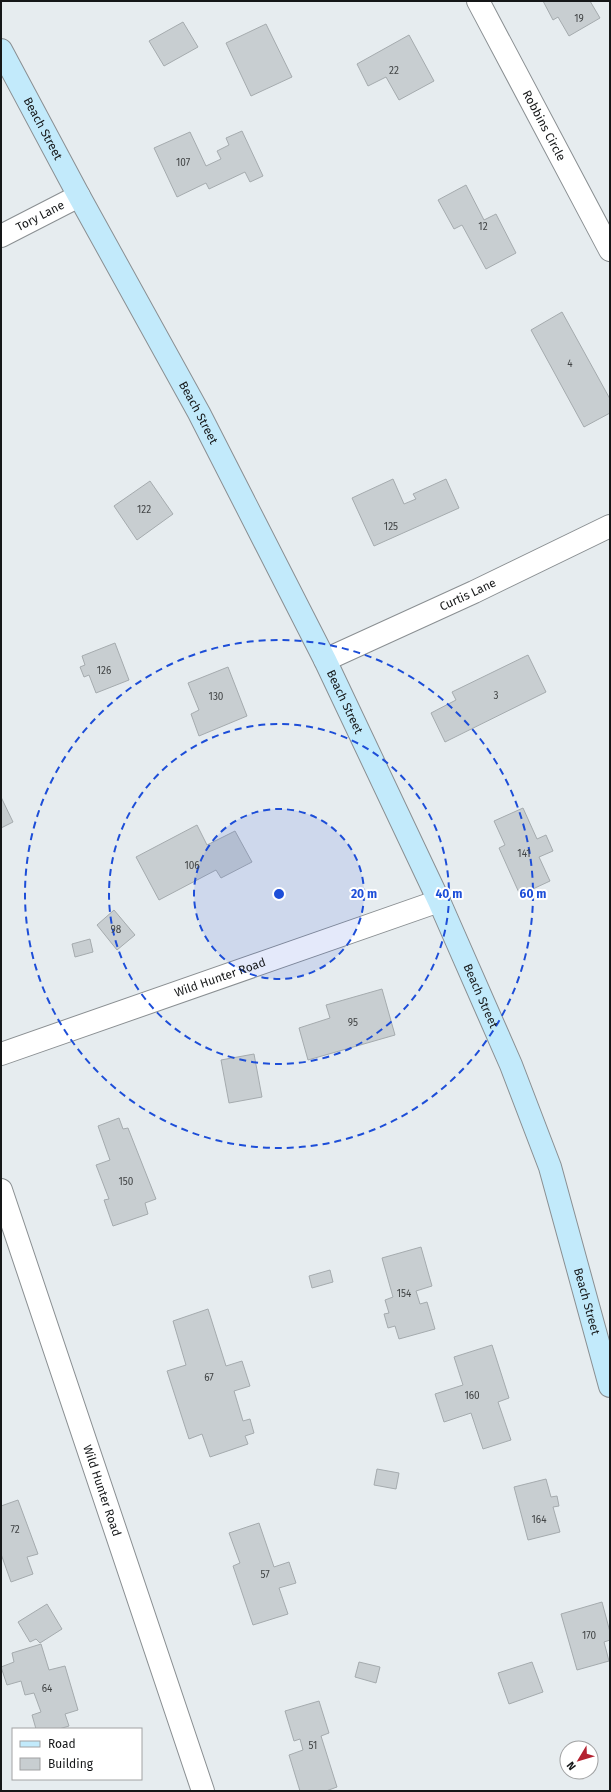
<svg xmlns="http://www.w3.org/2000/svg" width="611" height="1792" viewBox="0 0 611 1792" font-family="'Fira Sans',sans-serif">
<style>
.building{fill:#c8ced1;stroke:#a5abae}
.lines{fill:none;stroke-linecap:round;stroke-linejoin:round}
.street-casing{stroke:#8a8f92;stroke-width:24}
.secondary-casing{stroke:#8a8f92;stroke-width:24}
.street{stroke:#fff;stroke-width:22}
.secondary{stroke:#c2eafb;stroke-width:22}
.ring{fill:none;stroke:#1d4ed8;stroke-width:2;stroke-dasharray:7 5}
.labels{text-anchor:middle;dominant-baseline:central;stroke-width:4;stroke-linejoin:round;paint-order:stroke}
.number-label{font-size:10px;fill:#424546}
.street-label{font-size:12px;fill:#151718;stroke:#fff}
.centre{fill:#1d4ed8;stroke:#fff;stroke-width:2}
.ring-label{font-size:12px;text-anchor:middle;font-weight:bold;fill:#1d4ed8;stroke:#fff;stroke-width:4;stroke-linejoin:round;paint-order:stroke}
</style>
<rect width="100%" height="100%" fill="#e6ecef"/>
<g class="building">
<path d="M543,1H590L600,18L569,36L558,17L553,20Z"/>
<path d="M183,22L198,47L164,66L149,41Z"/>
<path d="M266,24L292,77L251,96L226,43Z"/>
<path d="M409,35L434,81L399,100L386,77L368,86L357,64Z"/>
<path d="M242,131L263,176L250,182L245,172L209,189L206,183L177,197L154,148L190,132L206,166L221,159L217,151L229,145L226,138Z"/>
<path d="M466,185L484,220L496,214L516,253L486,269L462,225L454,229L438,200Z"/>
<path d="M562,312L610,399V413L584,427L531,330Z"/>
<path d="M393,479L404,504L416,499L413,494L446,479L459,508L374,546L352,498Z"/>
<path d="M150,481L173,514L137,540L114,506Z"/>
<path d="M115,643L129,680L96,693L89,675L84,677L80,667L85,665L82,656Z"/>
<path d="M528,655L546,692L445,742L431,713L456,700L452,692Z"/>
<path d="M228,667L247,716L199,736L191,714L199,710L188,683Z"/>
<path d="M1,797L13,822L1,828Z"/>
<path d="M523,808L537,839L546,835L553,851L539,857L550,881L520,895L499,848L505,845L494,821Z"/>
<path d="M197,825L207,845L235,831L252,862L221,878L216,870L159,900L136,857Z"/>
<path d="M114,910L135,935L117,950L97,925Z"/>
<path d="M90,939L93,952L75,957L72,944Z"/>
<path d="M382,989L395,1035L308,1060L299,1028L330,1018L326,1005Z"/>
<path d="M254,1054L262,1097L229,1103L221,1060Z"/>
<path d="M119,1118L123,1129L128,1128L156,1199L145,1203L148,1214L113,1226L104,1200L109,1199L96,1165L110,1160L98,1126Z"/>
<path d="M421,1247L432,1286L416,1291L420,1304L427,1302L435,1329L399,1339L395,1326L388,1328L384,1314L389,1313L385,1300L393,1297L382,1258Z"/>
<path d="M330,1270L333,1282L312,1288L309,1276Z"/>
<path d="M208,1309L226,1366L242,1361L250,1386L234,1391L243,1421L250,1419L254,1433L245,1436L248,1444L210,1457L202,1434L189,1439L167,1371L186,1365L173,1321Z"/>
<path d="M492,1345L509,1398L498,1402L511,1440L483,1449L471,1413L444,1422L435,1394L463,1385L454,1357Z"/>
<path d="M377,1469L399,1473L396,1489L374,1485Z"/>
<path d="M546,1479L551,1497L557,1496L559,1506L553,1507L560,1532L528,1540L514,1487Z"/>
<path d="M18,1500L38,1554L27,1557L33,1574L11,1582L1,1554V1506Z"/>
<path d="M259,1523L274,1567L289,1562L296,1583L279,1588L288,1614L253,1625L233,1566L240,1563L229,1533Z"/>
<path d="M602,1602L610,1632V1640L604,1642L609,1661L577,1670L561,1614Z"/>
<path d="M47,1604L62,1629L40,1643L36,1639L30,1642L18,1622Z"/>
<path d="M41,1644L49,1670L65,1666L78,1710L65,1714L69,1726L59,1729H36L32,1715L41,1712L34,1693L25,1695L21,1681L7,1685L1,1667L14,1662L12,1653Z"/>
<path d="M359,1662L380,1667L376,1683L355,1677Z"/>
<path d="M532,1662L543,1692L509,1704L498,1673Z"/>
<path d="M319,1701L329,1733L321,1736L337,1787L326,1791H300L289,1755L303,1750L300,1739L294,1741L285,1711Z"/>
</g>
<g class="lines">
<defs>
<g id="street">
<path id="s1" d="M478,1L610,250"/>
<path id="s2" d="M1,236L79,196"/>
<path id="s3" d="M325,660L474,592L610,526"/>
<path id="s4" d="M1,1054L439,901"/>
<path id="s5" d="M1,1190L203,1791"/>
</g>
<g id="secondary">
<path id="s6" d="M1,50L79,196L199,413L325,660L439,901L511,1065L550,1167L610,1386"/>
</g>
</defs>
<use href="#street" class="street-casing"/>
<use href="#secondary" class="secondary-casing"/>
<use href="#street" class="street"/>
<use href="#secondary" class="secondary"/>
</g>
<circle cx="279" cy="894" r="85" fill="#1d4ed8" fill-opacity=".12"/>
<g class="ring">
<circle cx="279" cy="894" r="85"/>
<circle cx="279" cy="894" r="170"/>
<circle cx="279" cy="894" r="254"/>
</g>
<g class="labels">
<g class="number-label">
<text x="579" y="19">19</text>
<text x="394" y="71">22</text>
<text x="183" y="163">107</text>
<text x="483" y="227">12</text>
<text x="570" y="364">4</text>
<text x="144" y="510">122</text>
<text x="391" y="527">125</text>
<text x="104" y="671">126</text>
<text x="496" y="696">3</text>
<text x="216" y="697">130</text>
<text x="524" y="854">141</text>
<text x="192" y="866">106</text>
<text x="116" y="930">98</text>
<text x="353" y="1023">95</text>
<text x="126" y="1182">150</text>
<text x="404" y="1294">154</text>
<text x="209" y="1378">67</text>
<text x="472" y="1396">160</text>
<text x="539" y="1520">164</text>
<text x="15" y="1530">72</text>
<text x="265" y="1575">57</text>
<text x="589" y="1636">170</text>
<text x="47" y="1689">64</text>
<text x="313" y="1746">51</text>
</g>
<g class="street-label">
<text stroke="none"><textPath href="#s1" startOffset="141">Robbins Circle</textPath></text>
<text stroke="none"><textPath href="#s6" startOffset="89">Beach Street</textPath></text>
<text stroke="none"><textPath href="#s2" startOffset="44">Tory Lane</textPath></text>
<text stroke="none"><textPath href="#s6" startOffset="413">Beach Street</textPath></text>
<text stroke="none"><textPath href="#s3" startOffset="157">Curtis Lane</textPath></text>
<text stroke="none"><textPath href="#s6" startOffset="737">Beach Street</textPath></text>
<text stroke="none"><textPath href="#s4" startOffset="232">Wild Hunter Road</textPath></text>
<text stroke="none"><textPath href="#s6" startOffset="1061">Beach Street</textPath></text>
<text stroke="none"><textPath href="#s6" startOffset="1385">Beach Street</textPath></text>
<text stroke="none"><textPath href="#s5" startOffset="317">Wild Hunter Road</textPath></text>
</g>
</g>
<circle cx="279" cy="894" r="6" class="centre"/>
<g class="ring-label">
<text x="364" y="898">20 m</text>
<text x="449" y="898">40 m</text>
<text x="533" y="898">60 m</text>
</g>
<rect width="611" height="1792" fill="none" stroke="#151718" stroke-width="4"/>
<rect x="12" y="1728" width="130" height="52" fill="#ffffff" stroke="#a1a2a3"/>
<rect x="20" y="1741" width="20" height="6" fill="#c2eafb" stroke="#a1a2a3"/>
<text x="48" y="1748" font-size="12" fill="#151718">Road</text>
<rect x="20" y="1758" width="20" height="12" fill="#c8ced1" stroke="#a1a2a3"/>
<text x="48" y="1768" font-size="12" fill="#151718">Building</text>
<g transform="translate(579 1760) rotate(232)"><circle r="19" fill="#ffffff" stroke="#a1a2a3"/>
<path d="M0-3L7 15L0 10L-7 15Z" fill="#b42231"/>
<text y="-6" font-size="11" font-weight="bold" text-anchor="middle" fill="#151718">N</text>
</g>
</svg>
